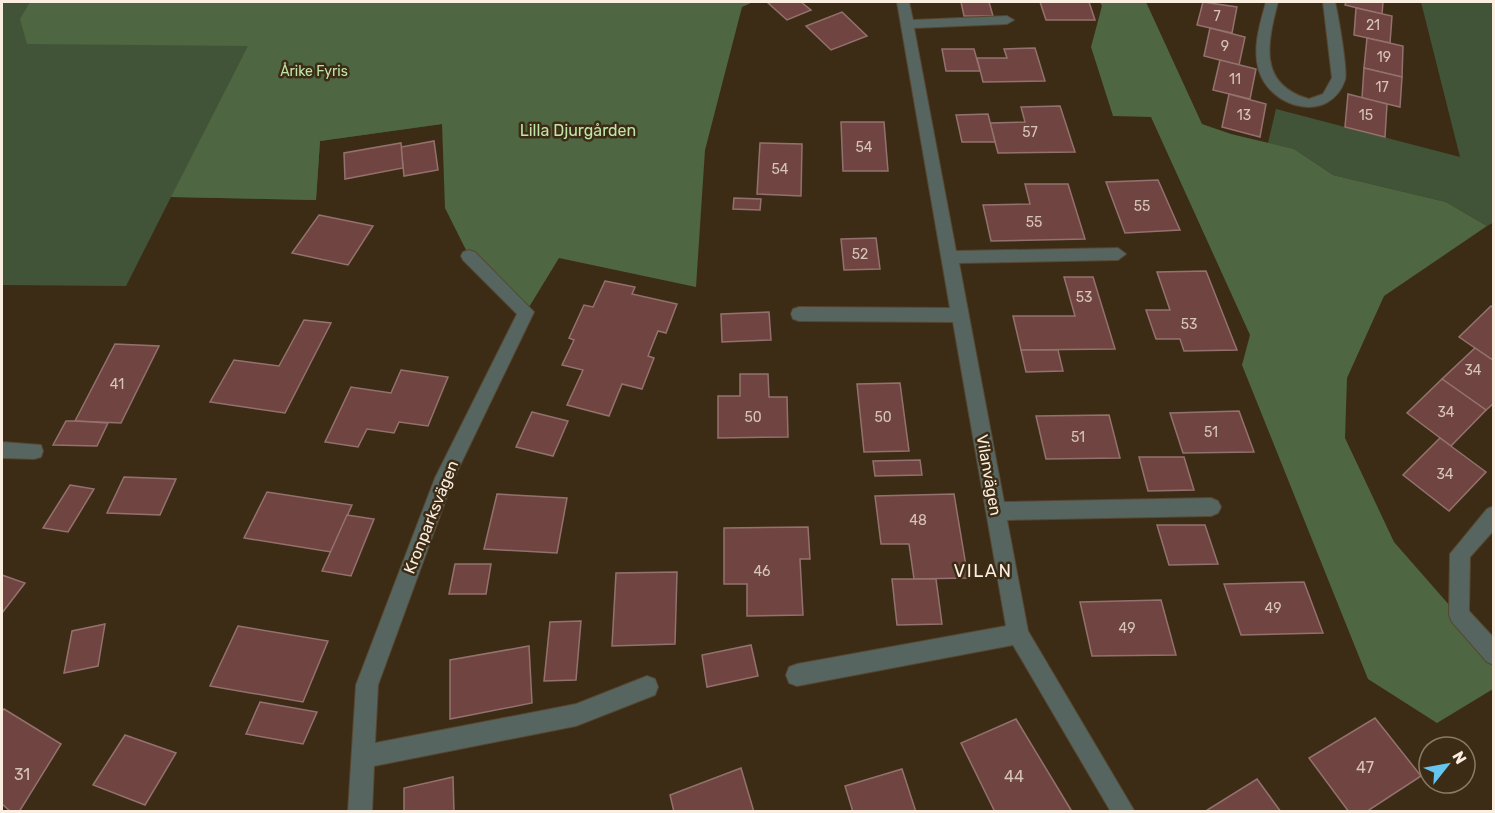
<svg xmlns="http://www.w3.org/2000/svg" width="1495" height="813" viewBox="0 0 1495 813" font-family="Rubik,sans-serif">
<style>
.green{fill:#425438}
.forest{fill:#4f6642}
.building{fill:#704541;stroke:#94716e;stroke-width:1.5}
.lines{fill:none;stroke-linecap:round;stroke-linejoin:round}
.minor-casing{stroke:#574731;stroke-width:2}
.minor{fill:#566560;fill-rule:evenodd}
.labels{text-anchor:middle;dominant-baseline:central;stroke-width:5;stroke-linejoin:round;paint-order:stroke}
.number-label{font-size:14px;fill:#d7c4b8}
.far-park-label{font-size:14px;fill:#bfe5a8;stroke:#3d2c15}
.park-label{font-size:16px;fill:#bfe5a8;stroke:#3d2c15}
.street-label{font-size:16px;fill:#f9eee0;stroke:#3d2c15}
.near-number-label{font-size:16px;fill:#d7c4b8}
.neighbourhood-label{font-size:18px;letter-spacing:1.5px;fill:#f9eee0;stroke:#3d2c15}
</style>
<rect width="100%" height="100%" fill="#3d2c15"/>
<g class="green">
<path d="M2,2H753L442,124L320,141L316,200L171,197L126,286L2,285Z"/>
<path d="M1421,2H1493L1494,222L1487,226L1446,202L1333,175L1294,149L1268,143L1276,109L1460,157Z"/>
</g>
<g class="forest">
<path d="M30,2H753L742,7L705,150L696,287L559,258L526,312L469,256L445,208L442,124L320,141L316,200L171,197L248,46L27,44L20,19Z"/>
<path d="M1100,2H1146L1202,124L1231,134L1294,149L1333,175L1446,202L1487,226L1384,296L1347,378L1345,438L1394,542L1493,655V689L1437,723L1368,679L1242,365L1250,335L1151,117L1113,116L1091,47L1102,6Z"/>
</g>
<g class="building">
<path d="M773,2H801L811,10L787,20L768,3Z"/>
<path d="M961,2H989L993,16H964Z"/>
<path d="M1040,2H1089L1095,20H1046Z"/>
<path d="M1203,2L1237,7L1232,33L1197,25Z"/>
<path d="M1346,2H1383L1382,14L1345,5Z"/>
<path d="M1356,8L1392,16L1390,43L1354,35Z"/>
<path d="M842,12L867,36L831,50L806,26Z"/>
<path d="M1210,28L1245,37L1239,65L1204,56Z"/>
<path d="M1367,38L1403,46L1402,77L1364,68Z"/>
<path d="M1035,48L1045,81L983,82L977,58H1007L1004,49Z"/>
<path d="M942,49H974L980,71H946Z"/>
<path d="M1220,60L1256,69L1250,99L1213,90Z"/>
<path d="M1364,68L1402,77L1400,107L1362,98Z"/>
<path d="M1229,94L1266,104L1260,137L1222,127Z"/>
<path d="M1348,94L1387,104L1385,137L1345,127Z"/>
<path d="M1060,106L1075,152L998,153L990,123L1025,122L1021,107Z"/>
<path d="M988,114L995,142H962L956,115Z"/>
<path d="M841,122H884L888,171H843Z"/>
<path d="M434,141L438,170L404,176L401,147Z"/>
<path d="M401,143L403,168L345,179L344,153Z"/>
<path d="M760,143L802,144L801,196L757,194Z"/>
<path d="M1158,180L1180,230L1125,233L1106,182Z"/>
<path d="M1025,184H1068L1085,239L991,241L983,205L1030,204Z"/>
<path d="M734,198L761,199L760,210L733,209Z"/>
<path d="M319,215L373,226L348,265L292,253Z"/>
<path d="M876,238L880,269L844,270L841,239Z"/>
<path d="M1206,271L1237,350L1184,351L1180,339H1156L1146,310H1170L1157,272Z"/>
<path d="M1064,277H1093L1115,349L1021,350L1013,316H1075Z"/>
<path d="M605,281L635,287L632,294L677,304L666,333L658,331L648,356L654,358L642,389L622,384L609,416L567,405L583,370L562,365L574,340L569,338L584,305L593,307Z"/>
<path d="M1491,306L1494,308V361L1459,337Z"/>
<path d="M769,312L771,340L722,342L721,314Z"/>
<path d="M304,320L331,323L285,413L210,402L234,360L279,366Z"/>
<path d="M115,344L159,346L121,423L75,421Z"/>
<path d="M1475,348L1494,361V403L1486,410L1442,379Z"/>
<path d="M1021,350H1058L1063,371L1026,372Z"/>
<path d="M401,370L448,377L428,426L399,422L394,433L367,429L358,447L325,442L351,387L391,393Z"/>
<path d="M740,374H768L769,397H787L788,437L718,438V396H740Z"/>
<path d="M1442,379L1486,410L1451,446L1407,413Z"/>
<path d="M900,383L909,451L864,452L857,384Z"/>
<path d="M1239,411L1254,452L1183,453L1170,413Z"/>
<path d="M532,412L568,421L553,456L516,447Z"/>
<path d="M1109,415L1120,458L1046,459L1036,416Z"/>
<path d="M66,421H75L108,423L97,446L53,445Z"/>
<path d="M1440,438L1486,472L1449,511L1403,475Z"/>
<path d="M1139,457H1184L1194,490L1148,491Z"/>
<path d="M920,460L922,475L875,476L873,461Z"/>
<path d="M124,477L176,479L160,515L107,513Z"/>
<path d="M70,485L94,489L68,532L43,528Z"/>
<path d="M267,492L352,505L331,552L244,538Z"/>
<path d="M497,494L567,498L557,553L484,549Z"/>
<path d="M954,494L968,578L914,579L909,544H881L875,496Z"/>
<path d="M347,515L374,519L351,576L322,571Z"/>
<path d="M1157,525H1205L1218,564L1169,565Z"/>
<path d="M808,527L810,559H800L803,615L747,616V584H724V528Z"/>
<path d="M455,564H491L486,594H449Z"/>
<path d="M677,572L675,644L612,646L616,573Z"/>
<path d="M2,575L25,583L2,613Z"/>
<path d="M892,579H936L942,624L897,625Z"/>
<path d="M1304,582L1323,633L1241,635L1224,584Z"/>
<path d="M1161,600L1176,655L1092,656L1080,602Z"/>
<path d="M581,621L576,680L544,681L550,622Z"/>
<path d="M105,624L98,666L64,673L72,631Z"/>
<path d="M238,626L328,641L303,702L210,686Z"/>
<path d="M751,645L758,676L707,687L702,655Z"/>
<path d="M529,646L532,703L450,719V660Z"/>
<path d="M260,702L317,712L303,744L246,734Z"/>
<path d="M4,709L61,744L19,812H11L2,804V711Z"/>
<path d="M1375,718L1421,776L1366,812H1349L1309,758Z"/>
<path d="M1016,719L1071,810L1069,812H995L961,743Z"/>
<path d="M125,735L176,753L145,805L93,785Z"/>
<path d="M741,768L754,812H674L670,795Z"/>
<path d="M902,769L916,812H853L845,786Z"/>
<path d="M453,777L454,812H404V788Z"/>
<path d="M1257,779L1281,812H1204Z"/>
</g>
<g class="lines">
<defs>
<g id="minor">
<path d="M897,2H909L913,20L1007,16L1014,20L1007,24L914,28L956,251L1118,248L1126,254L1118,260L959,263L1004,502L1211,498L1218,501L1221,507L1218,513L1211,516L1007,520L1028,631L1135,812H1111L1013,645L797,686L789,683L786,675L789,667L797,664L1006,626L953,322L799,321L793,319L791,314L793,309L799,307L950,308Z"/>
<path d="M1266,2H1278C1267,44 1258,84 1309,99L1323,94L1332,78L1323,2H1335C1338,14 1348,71 1345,80C1330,124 1271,109 1259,71C1252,48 1260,24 1266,2Z"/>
<path d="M469,250L475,252L534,312L453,480L378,685L375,743L576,704L647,676L655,679L658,687L655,695L576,726L374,766L372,812H348L356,685L435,478L517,314L463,260L461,256L463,252Z"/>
<path d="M2,442L41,445L43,451L41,457L34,459L2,458Z"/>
<path d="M1494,506V530L1470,557L1469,611L1494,638V665L1487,662L1452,622L1449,615L1450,554L1487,509Z"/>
</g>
</defs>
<use href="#minor" class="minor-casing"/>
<use href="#minor" class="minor"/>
</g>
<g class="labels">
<g class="number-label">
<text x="1217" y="16">7</text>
<text x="1373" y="25">21</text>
<text x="1225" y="46">9</text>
<text x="1384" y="57">19</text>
<text x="1235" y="79">11</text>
<text x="1382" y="87">17</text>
<text x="1244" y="115">13</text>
<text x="1366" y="115">15</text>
<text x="1030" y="132">57</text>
<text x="864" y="147">54</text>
<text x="780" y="169">54</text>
<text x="1142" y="206">55</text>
<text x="1034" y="222">55</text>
<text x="860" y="254">52</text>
<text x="1084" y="297">53</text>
<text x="1189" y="324">53</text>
<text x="1473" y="370">34</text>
<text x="117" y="384">41</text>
<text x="1446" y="412">34</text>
<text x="753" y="417">50</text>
<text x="883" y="417">50</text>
<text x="1211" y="432">51</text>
<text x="1078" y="437">51</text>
<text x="1445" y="474">34</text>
<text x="918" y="520">48</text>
<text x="762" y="571">46</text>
<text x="1273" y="608">49</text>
<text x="1127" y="628">49</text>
</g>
<g class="far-park-label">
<text x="314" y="71">Årike Fyris</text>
</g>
<g class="park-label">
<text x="578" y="130">Lilla Djurgården</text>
</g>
<g class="street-label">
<text transform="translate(989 475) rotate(80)">Vilanvägen</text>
<text transform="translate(431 517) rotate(-68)">Kronparksvägen</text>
</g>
<g class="near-number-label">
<text x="1365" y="767">47</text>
<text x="22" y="774">31</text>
<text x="1014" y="776">44</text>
</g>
<g class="neighbourhood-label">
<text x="983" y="571">VILAN</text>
</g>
</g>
<rect width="1495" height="813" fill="none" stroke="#f9eee0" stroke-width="6"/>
<g transform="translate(1447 765) rotate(59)"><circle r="28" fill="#3d2c15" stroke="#887a66" stroke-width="1.5"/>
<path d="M0-4.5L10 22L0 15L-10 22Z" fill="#65c5ee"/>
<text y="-9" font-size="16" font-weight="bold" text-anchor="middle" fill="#f9eee0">N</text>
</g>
</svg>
